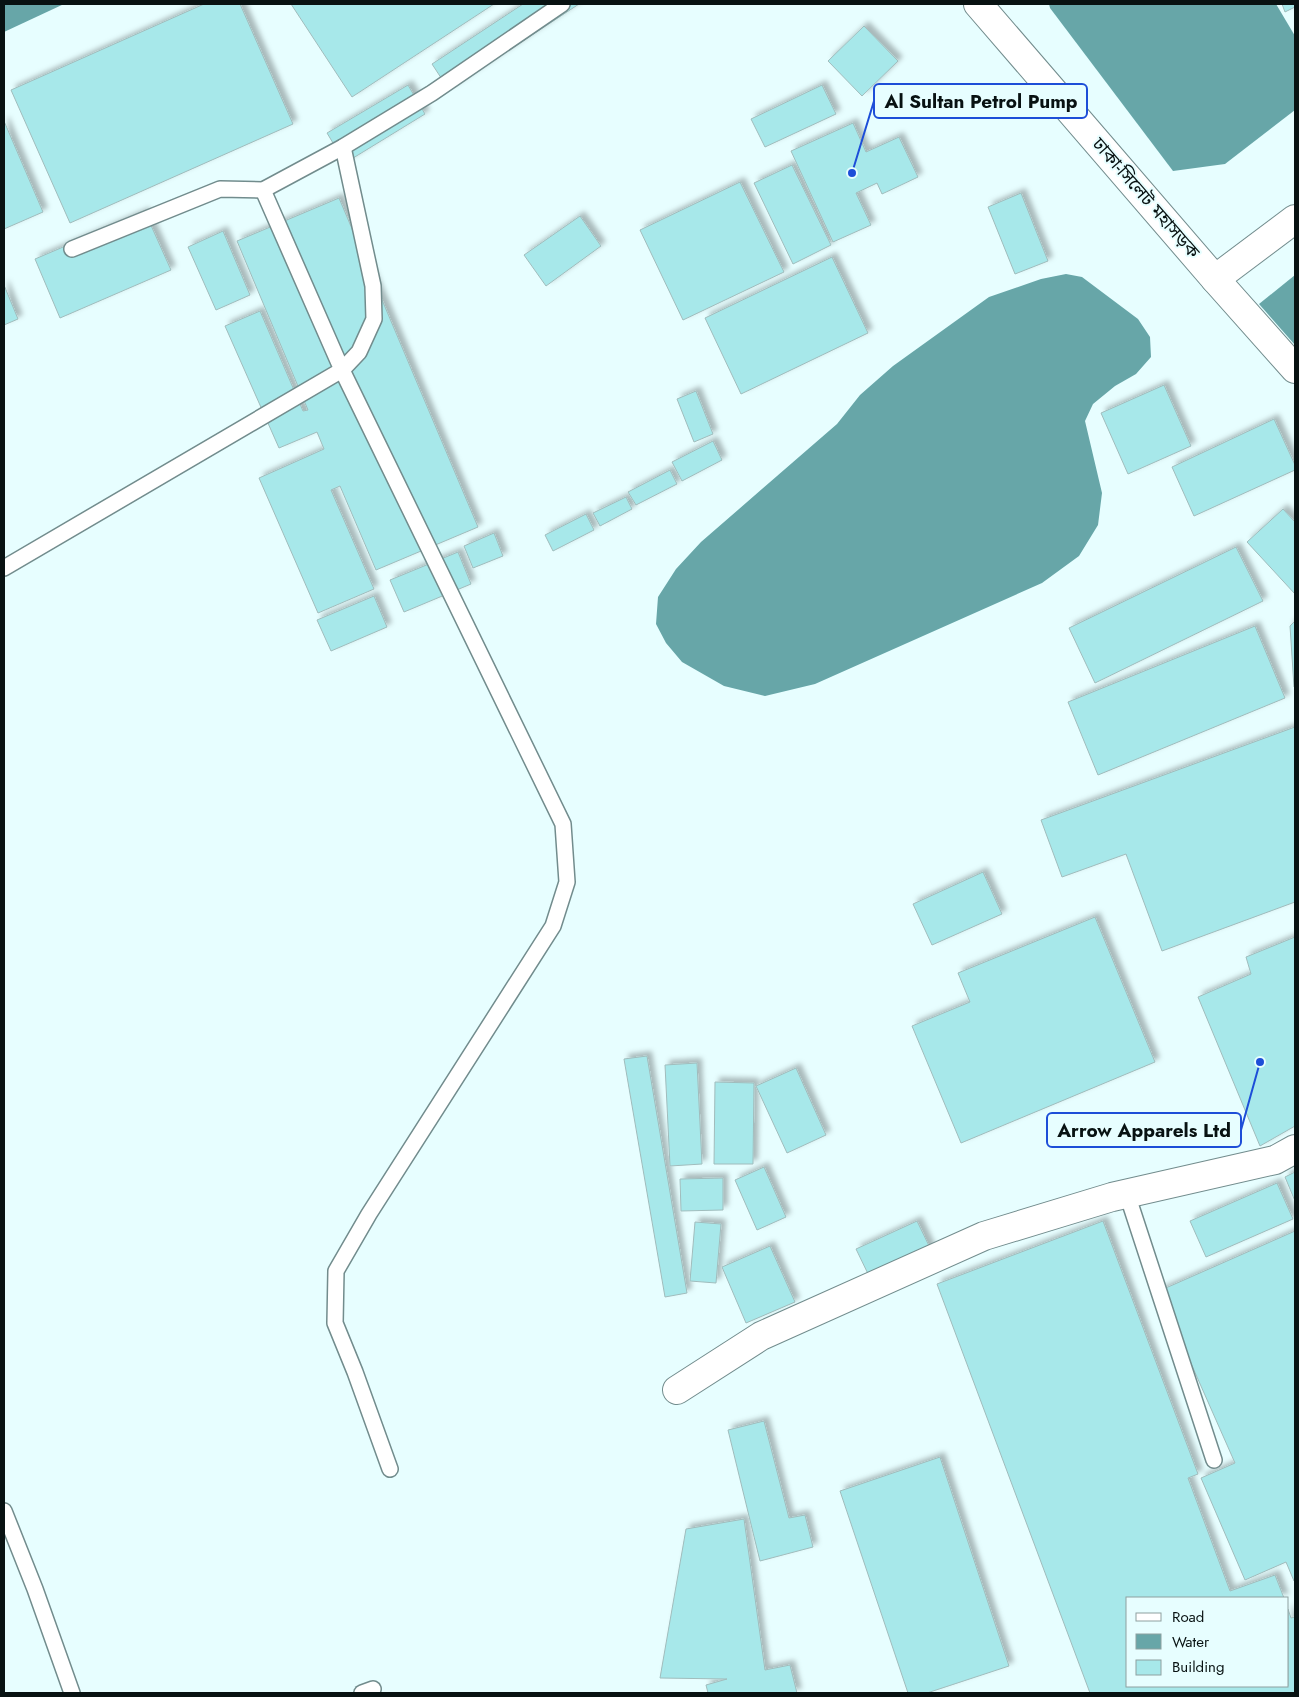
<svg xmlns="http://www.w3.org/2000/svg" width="1299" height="1697" viewBox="0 0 1299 1697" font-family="Jost,'Noto Sans Bengali',sans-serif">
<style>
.water{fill:#67a6a8}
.building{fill:#a7e8ea;stroke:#a0bcbc;filter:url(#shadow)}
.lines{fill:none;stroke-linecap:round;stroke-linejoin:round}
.service-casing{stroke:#728c8d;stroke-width:18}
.minor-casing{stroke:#728c8d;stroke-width:30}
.trunk-casing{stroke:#728c8d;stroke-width:30}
.service{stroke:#fff;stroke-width:15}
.minor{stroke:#fff;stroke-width:28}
.trunk{stroke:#fff;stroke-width:28}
.labels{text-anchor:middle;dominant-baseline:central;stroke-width:4;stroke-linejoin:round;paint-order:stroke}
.street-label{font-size:18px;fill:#081212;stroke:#e7feff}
.leader{fill:none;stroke:#1d4ed8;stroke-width:2}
.callout-dot{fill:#1d4ed8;stroke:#e7feff;stroke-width:2}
.callout{fill:#e7feff;stroke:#1d4ed8;stroke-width:2}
.callout-label{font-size:19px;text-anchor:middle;font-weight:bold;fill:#081212}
</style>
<defs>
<filter id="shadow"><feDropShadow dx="4.5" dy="-4.5" stdDeviation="2.5" flood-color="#0004"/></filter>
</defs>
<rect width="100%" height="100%" fill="#e7feff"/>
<g class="water">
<path d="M4,4H64L4,32Z"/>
<path d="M1049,4H1276L1295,36V110L1225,164L1173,171L1050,8Z"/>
<path d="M1066,274L1082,277L1138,319L1150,337L1151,357L1136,374L1115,386L1093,404L1085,421L1102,493L1098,525L1079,556L1042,583L815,684L765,696L724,686L682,662L666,643L656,624L658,597L676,569L701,542L837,424L860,395L893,366L989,297L1041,279Z"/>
<path d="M1295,275V345L1259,304Z"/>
</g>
<g class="building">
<path d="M204,4H240L293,124L70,223L11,90Z"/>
<path d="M291,4H494L352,97Z"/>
<path d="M523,4H579L449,90L432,64Z"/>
<path d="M1282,4H1295V7L1285,12Z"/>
<path d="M864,26L898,61L862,96L828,61Z"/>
<path d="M408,85L425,114L345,163L327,133Z"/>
<path d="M822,85L836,114L765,147L751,119Z"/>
<path d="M4,121L43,212L4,229Z"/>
<path d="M853,123L866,152L899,137L918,177L882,194L877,183L856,193L871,225L833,242L791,151Z"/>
<path d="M792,165L831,245L793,264L754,183Z"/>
<path d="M740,182L784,272L683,320L640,230Z"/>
<path d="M1021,193L1048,261L1015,274L988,207Z"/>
<path d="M339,198L478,527L376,570L340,486L331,490L374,589L318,613L259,478L324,449L317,432L279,448L225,326L260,311L303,411L308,410L237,241Z"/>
<path d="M145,212L171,270L60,318L35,259Z"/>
<path d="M580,216L601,246L546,286L524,255Z"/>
<path d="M223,231L250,295L216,310L188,247Z"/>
<path d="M832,257L868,333L741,394L705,318Z"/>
<path d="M4,285L18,319L4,325Z"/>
<path d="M1164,385L1191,446L1128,474L1101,413Z"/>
<path d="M696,391L713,434L694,442L677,399Z"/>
<path d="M1274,419L1295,465V470L1194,516L1172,467Z"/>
<path d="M713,441L722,460L682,481L672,462Z"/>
<path d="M670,470L677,484L636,505L628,492Z"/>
<path d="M626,497L632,509L600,526L593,513Z"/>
<path d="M1283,509L1295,522V594L1247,542Z"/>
<path d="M586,514L594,530L553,551L545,535Z"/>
<path d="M494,533L503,556L473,568L464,546Z"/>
<path d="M1236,547L1263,601L1095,683L1069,628Z"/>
<path d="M458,552L471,584L404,612L390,580Z"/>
<path d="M374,596L387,627L331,651L317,620Z"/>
<path d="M1295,621V686L1294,687L1290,626Z"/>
<path d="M1255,626L1285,698L1098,775L1068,702Z"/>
<path d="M1295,727V902L1162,951L1126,854L1062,877L1041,820Z"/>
<path d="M983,872L1002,914L932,945L913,904Z"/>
<path d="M1095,917L1155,1062L961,1143L912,1026L970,1002L958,973Z"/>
<path d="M1295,937V1126L1260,1146L1198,997L1251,974L1246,957Z"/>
<path d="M647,1056L687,1293L665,1297L624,1059Z"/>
<path d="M697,1063L702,1164L670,1166L665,1065Z"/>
<path d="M796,1068L826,1135L787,1153L756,1086Z"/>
<path d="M715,1082L754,1083L753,1164H714Z"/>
<path d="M764,1167L786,1217L757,1230L735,1180Z"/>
<path d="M1295,1172V1201L1285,1177Z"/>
<path d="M723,1178V1210L681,1211L680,1179Z"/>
<path d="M1277,1183L1293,1219L1206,1257L1190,1221Z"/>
<path d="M917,1221L932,1252L871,1280L856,1249Z"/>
<path d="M1103,1221L1198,1474L1188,1478L1230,1591L1275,1575L1284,1598H1128V1686H1288V1609L1291,1618L1295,1617V1693H1090L937,1284Z"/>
<path d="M695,1222L721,1224L716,1283L690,1281Z"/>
<path d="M1295,1231V1580L1294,1581L1286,1562L1245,1580L1201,1478L1235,1463L1159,1291Z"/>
<path d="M770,1246L795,1302L746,1323L722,1267Z"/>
<path d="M764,1421L789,1518L805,1515L813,1547L760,1561L728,1430Z"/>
<path d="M940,1457L1009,1666L927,1693H908L840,1491Z"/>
<path d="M744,1519L765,1670L790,1665L797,1693H708L706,1685L727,1679L660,1678L686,1529Z"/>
</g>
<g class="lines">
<defs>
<g id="service">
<path d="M343,147L373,286L374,319L359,352L342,370L563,824L567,882L553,926L369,1214L336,1271L335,1323L355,1372L390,1469"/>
<path d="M72,249L220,189L263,190L343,147L432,93L562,4"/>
<path d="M4,568L342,370L263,190"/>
<path d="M1127,1194L1214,1460"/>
<path d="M4,1511L35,1589L72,1693"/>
<path d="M362,1693L373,1689"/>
</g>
<g id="minor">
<path d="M1215,279L1295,219"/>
<path d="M677,1390L761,1336L984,1236L1112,1197L1275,1160L1295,1149"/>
</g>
<path id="trunk" d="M978,4L1215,279L1295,369"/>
</defs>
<use href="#service" class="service-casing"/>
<use href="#minor" class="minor-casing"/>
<use href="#trunk" class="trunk-casing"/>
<use href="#service" class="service"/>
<use href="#minor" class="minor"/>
<use href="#trunk" class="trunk"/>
</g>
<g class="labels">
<g class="street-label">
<text transform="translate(1146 198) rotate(49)">ঢাকা-সিলেট মহাসড়ক</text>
</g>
</g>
<path class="leader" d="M852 173L874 101M1260 1062L1241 1130"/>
<g class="callout-dot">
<circle cx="852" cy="173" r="5"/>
<circle cx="1260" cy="1062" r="5"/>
</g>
<g class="callout">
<rect x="874" y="84" width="213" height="34" rx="5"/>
<rect x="1047" y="1113" width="194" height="34" rx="5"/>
</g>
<g class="callout-label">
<text x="981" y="108">Al Sultan Petrol Pump</text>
<text x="1144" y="1137">Arrow Apparels Ltd</text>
</g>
<rect width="1299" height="1697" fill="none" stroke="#081212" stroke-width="10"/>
<rect x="1126" y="1597" width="162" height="90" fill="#e7feff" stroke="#8ea0a0"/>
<rect x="1136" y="1613" width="25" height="8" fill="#ffffff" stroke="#8ea0a0"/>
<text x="1172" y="1622" font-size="15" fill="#081212">Road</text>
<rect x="1136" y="1634" width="25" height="15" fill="#67a6a8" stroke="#8ea0a0"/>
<text x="1172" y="1647" font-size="15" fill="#081212">Water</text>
<rect x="1136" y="1660" width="25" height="15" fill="#a7e8ea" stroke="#8ea0a0"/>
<text x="1172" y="1672" font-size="15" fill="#081212">Building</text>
</svg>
